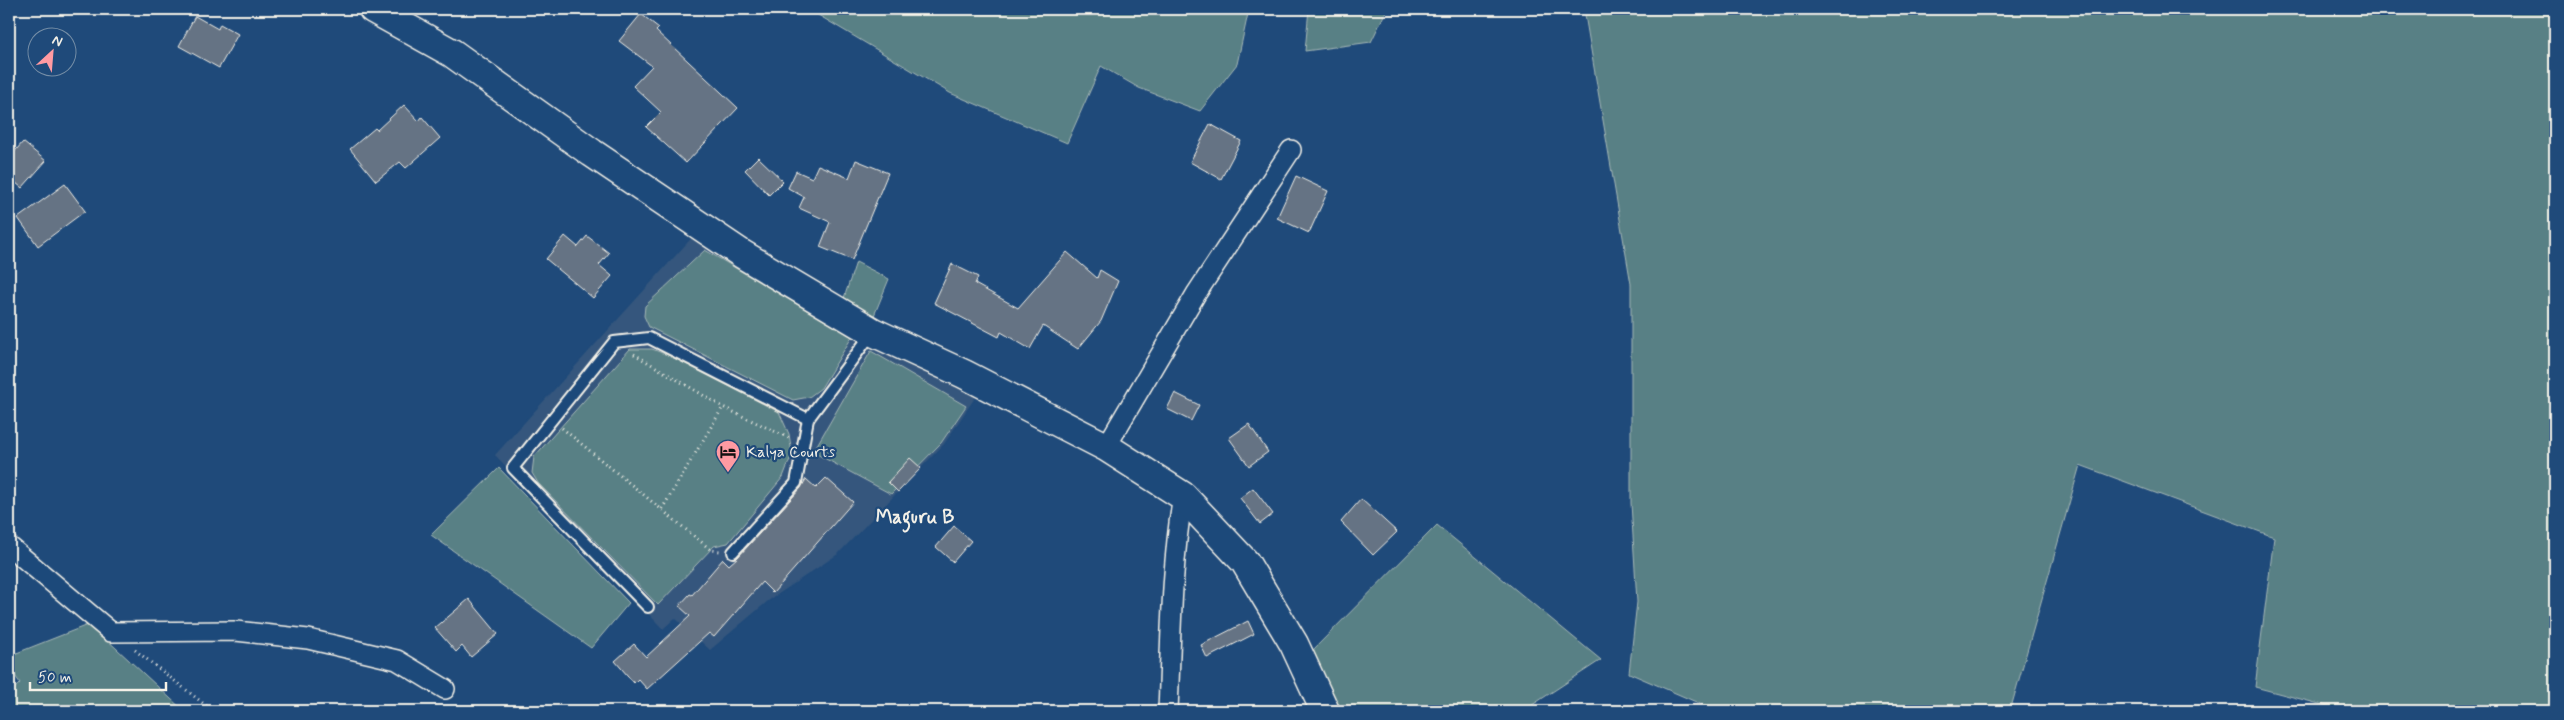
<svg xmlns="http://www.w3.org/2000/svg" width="2564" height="720" viewBox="0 0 2564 720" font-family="Mynerve,sans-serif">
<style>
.built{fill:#34567d}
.green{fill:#598085;stroke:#a6b8b6}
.building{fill:#657384;stroke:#f4f1e8}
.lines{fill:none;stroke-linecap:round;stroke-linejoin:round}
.lane-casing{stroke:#f4f1e8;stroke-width:14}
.street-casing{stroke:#f4f1e8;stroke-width:22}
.secondary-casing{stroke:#f4f1e8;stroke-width:31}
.path{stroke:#f4f1e8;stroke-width:3;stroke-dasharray:1 4;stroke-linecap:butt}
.lane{stroke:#1f4a7a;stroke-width:10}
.street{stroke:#1f4a7a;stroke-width:19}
.secondary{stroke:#1f4a7a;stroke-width:28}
.labels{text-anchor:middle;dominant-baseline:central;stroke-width:4.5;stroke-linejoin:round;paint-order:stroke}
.poi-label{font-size:16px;fill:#f4f1e8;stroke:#1f4a7a;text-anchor:start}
.quarter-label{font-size:19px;font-weight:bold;fill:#f4f1e8;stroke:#1f4a7a}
</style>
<rect width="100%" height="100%" fill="#1f4a7a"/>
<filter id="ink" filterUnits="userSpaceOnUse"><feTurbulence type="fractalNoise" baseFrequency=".02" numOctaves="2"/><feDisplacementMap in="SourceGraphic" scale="10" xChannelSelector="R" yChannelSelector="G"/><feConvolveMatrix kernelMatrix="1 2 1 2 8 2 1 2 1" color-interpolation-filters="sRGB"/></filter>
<g filter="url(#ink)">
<path class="built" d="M697,232L861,333L976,396L944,444L838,554L768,601L710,650L675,618L663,629L495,455Z"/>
<g class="green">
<path d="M808,9H1249L1237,64L1200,111L1139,88L1101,66L1067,143L950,93Z"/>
<path d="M1309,9H1387L1371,42L1305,51Z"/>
<path d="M1584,9H2555V711H2346L2255,687L2274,537L2080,465L2010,711H1717L1629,673L1637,602L1631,503V284Z"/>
<path d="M705,250L852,337L821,388L809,397L793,400L649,327L644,316L645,306Z"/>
<path d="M856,262L889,279L873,318L843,301Z"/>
<path d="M630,349H652L670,356L779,412L789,434L792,454L783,477L728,543L714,546L658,605L538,483L532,473L534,457Z"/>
<path d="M871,351L966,406L941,443L891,494L813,452Z"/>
<path d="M499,468L629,603L591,648L431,535Z"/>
<path d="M1437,525L1601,660L1523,711H1326L1303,660Z"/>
<path d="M90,624L184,711H9V694L20,683L9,667V656Z"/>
</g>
<g class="building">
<path d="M641,14L659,28L656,31L738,108L686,163L646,127L661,112L633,86L652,66L619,41Z"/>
<path d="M195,16L218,29L220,24L238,34L219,68L179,46Z"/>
<path d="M404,105L419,121L422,117L440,138L406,168L400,162L376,181L350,149L375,128L377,130Z"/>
<path d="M1210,124L1241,141L1221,179L1190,162Z"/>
<path d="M23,142L46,161L22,188L9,177V158Z"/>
<path d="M758,157L783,181L769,195L745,170Z"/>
<path d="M856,160L888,173L852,260L820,247L830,222L799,208L804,197L788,188L796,171L812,178L818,165L849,178Z"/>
<path d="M1296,176L1328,191L1309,233L1277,218Z"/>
<path d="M65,184L85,211L38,246L18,218Z"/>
<path d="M565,236L578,247L587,236L609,253L599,265L612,276L593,298L546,259Z"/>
<path d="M1067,252L1097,278L1100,270L1118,281L1101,321L1078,349L1043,326L1030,349L1001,332L999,337L934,303L952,264L978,277L975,284L1018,308Z"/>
<path d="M1175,393L1199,405L1191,421L1167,409Z"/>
<path d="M1249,424L1268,452L1249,466L1229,438Z"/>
<path d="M910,458L921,468L898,492L888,482Z"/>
<path d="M826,478L853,502L773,593L762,582L714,637L709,633L647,689L638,679L634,683L615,661L634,644L646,657L690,616L679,606L690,594L692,595L723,559L729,565L738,557L801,488L806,479L816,488Z"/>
<path d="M1253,488L1273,514L1260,524L1240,498Z"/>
<path d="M1361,499L1397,532L1373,555L1341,522Z"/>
<path d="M954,526L971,541L953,562L936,547Z"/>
<path d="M469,599L498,634L471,657L462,646L456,652L435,628Z"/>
<path d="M1248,621L1254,634L1207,658L1201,645Z"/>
</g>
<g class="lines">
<defs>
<g id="lane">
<path d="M733,552L796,483L808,419L872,333"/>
<path d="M648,607L513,468L614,342L649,338L808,419"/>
</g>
<g id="street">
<path d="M1106,447L1196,294L1291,150"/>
<path d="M9,546L111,632L236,631L308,639L397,660L445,689"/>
<path d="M1168,711C1171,640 1171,567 1183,496"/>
</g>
<path id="secondary" d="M373,9L452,53L592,153L742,254L873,332L964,374L1106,447L1183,496L1245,562L1294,644L1325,711"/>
</defs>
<use href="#lane" class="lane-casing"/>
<use href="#street" class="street-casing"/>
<use href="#secondary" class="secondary-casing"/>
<g class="path">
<path d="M634,354L723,407L791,439"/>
<path d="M562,428L711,550L720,551"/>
<path d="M662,509L723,407"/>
<path d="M135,650L213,711"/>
</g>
<use href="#lane" class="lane"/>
<use href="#street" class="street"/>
<use href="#secondary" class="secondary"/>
</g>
</g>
<defs>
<symbol id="hotel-pin" viewBox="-11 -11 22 30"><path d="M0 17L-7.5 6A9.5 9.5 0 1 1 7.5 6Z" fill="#ff9aa2" stroke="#1f4a7a"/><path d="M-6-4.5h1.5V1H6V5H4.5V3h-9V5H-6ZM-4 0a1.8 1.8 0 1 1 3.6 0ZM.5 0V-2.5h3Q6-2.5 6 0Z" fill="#111"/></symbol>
</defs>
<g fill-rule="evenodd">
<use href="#hotel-pin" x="714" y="438" width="28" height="38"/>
</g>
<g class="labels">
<g class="poi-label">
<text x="746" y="452">Kalya Courts</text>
</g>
<g class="quarter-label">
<text x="915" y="517">Maguru B</text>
</g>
</g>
<rect width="2564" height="720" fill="none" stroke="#1f4a7a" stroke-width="30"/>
<rect x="15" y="15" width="2534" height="690" fill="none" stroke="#f4f1e8" stroke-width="2" filter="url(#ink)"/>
<g transform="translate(52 52) rotate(26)"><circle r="24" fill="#1f4a7a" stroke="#748da6"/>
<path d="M0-4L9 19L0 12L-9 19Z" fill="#ff9aa2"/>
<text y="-8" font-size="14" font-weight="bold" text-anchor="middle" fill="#f4f1e8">N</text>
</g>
<path d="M30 682v8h136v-8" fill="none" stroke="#f4f1e8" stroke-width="2.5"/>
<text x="38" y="682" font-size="15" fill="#f4f1e8" stroke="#1f4a7a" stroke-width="4" paint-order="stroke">50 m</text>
</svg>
